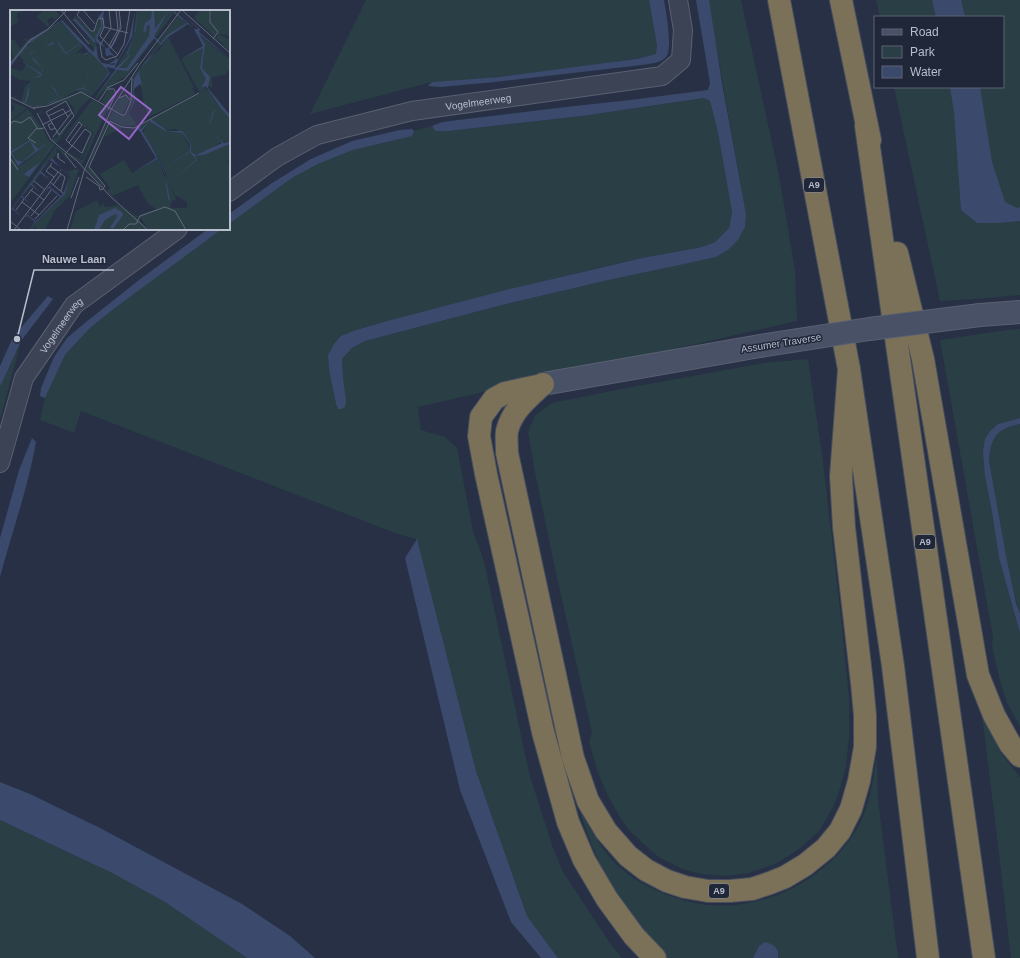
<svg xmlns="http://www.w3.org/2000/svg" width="1020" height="958" viewBox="0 0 1020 958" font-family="Helvetica,sans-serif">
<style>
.green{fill:#293f45}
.water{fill:#3b496c}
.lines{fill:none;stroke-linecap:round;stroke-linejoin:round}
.minor-casing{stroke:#5a6071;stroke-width:20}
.secondary-casing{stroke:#5a6071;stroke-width:24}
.motorway-casing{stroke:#464d5e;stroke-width:24}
.minor{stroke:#3b4354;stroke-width:18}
.secondary{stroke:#495167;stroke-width:22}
.motorway{stroke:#7a7158;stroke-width:22}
.secondary-bridge-casing{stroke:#5a6071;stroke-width:24;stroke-linecap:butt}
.secondary-bridge{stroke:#495167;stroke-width:22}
.labels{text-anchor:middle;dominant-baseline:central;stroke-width:3;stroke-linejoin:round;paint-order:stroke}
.shield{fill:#202739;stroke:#8b91a1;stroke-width:1}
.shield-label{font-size:9px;font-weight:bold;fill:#b9becd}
.street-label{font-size:10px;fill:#b9becd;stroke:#202739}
.inset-river{fill:none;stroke:#3b496c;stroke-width:2}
.inset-road{fill:none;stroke:#61697b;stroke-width:1}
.view{fill:#9466c5;fill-opacity:0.15;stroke:#9466c5;stroke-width:2}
.inset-edge{fill:none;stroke:#b9becd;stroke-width:2}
.leader{fill:none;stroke:#b9becd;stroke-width:1.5}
.callout-dot{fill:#b9becd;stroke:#202739;stroke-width:1.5}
.callout-label{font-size:11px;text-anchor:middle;font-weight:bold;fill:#b9becd;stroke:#202739;stroke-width:3;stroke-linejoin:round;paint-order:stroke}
</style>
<rect width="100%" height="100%" fill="#273044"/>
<g class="green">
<path d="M366,0H649L657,46V54C620,63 582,66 545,71C507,76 470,81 432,82L310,114Z"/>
<path d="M708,0H741L779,175L795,270L797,321L418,407L421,430L445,437L457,448L473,531L484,561L529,773L552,845L563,872L612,946L622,958H558L527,916L476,771L416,539L395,533L81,411L74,433L40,420L45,398L65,355L90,328L115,308L222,229H229V224L292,178L318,164L353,150L411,136L414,131L432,126L435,131H449L582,116L704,98L710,101L718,133L732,212L729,228L715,242L702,247L642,258L589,270L387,321L356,330L328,355L329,370L336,404L343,378L342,359L352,348L365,341L502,305L613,279L716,257L728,250L738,240L745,227L746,214Z"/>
<path d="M876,0H1020V295L975,299L940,301L894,87H1003V17H880Z"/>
<path d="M1020,329V418L999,424L990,431L985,476L992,512L999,558L1020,633V726L1007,703L999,677L992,646L993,637L940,340L1007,330Z"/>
<path d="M21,341L0,420V385H1Z"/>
<path d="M808,359L823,462L840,609L849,698V737L846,766L840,789L833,807L819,831L799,849L775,864L749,873L726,876L701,874L683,869L660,858L647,847L628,829L618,814L608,796L597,770L589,741L592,733L554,564L535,472L528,432L535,415L552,403L621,389L764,363Z"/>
<path d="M1020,424V614C1004,564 998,512 989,461C991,437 996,429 1020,424Z"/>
<path d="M981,707L1000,752L1020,777V958H1011L995,820Z"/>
<path d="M877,755L878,800L898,958H778L779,955L759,946L753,958H667L656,948L626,913L601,869L583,821L579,808C591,830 603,854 623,870C635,880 650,888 665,894C679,899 694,904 709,905C769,910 830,878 859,825C871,803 873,778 877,755Z"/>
<path d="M0,820L112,873L165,902L247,958H0Z"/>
</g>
<g class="water">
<path d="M649,0H664C666,11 673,49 666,57C661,63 649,64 642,65L495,82L441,87L428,86L432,82L446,81L499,77L636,59L656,54L657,46Z"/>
<path d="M696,0H709L722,83L746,214L745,227L738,240L728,250L716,257L689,263L613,279L502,305L365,341L352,348L342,359L343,378L346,401L345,407L341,409H338L336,404L329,370L328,355L334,344L341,336L356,330L387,321L502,291L642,258L702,247L715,242L729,228L732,212L718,133L710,101L704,98L582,116L449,131H435L432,126L442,122L557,108L630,100L708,90L710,83Z"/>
<path d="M932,0H961L965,17H936Z"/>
<path d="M950,87H980L992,162L1005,202L1017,208L1020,207V221L997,223H977L961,210L954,112Z"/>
<path d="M412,129L414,131L412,136L353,150L318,164L292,178L229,224V214L272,183L311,159L352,141L400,130Z"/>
<path d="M208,229H222L115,308L90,328L65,355L45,398L40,396L41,388L54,357L67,338L86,322L139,280Z"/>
<path d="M48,296L53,299L21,341L1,385H0V366L13,337Z"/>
<path d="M1020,418V424C996,429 991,437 989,461L1006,556L1016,603L1020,614V633L999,558L992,512L985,476L983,451L985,439L990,431L998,424Z"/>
<path d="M32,438L36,442C28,488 12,532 0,577V538L19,470Z"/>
<path d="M417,539L476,771L527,916L558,958H541L511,922L460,790L405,558Z"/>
<path d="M0,782L30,794L102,829L242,904L290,936L315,958H247L165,902L112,873L0,820Z"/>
<path d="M765,942C773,944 780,948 778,958H753L759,946Z"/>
</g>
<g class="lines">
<defs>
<g id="minor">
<path id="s1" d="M229,192L277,157L317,135L412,111L662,76L681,60L683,30L678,0"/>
<path id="s2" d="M0,463L24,378L74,305L178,229"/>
</g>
<g id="secondary">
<path d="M980,315L1020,312"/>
<path d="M543,384L760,346"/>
</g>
<g id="motorway">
<path d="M779,0L849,369L893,666L928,958"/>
<path d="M841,0L870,140"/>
<path d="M866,126L984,958"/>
<path d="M897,253L923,359L978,675L994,715L1010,744L1020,756"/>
<path d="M543,384C528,398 512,410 507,431C506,438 507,446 507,453L573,758L588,801L606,831L628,856L646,870L667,881L685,887L708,891H730L752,889L770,883L785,877L805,865L826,848L840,831L851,809L859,781L865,747V715L862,683L844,527L841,476L849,369"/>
<path d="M542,385L505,393L494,399L481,417L479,436L486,474L543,732L568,822L584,860L607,899L634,936L655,958"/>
</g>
</defs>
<use href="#minor" class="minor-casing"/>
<use href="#secondary" class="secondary-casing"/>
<use href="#motorway" class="motorway-casing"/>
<use href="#minor" class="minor"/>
<use href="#secondary" class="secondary"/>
<use href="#motorway" class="motorway"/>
<defs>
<path id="secondary-bridge" d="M760,346L869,329L980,315"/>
</defs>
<use href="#secondary-bridge" class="secondary-bridge-casing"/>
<use href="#secondary-bridge" class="secondary-bridge"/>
</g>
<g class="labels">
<g class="shield">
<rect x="804" y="178" width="20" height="14" rx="3"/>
<rect x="915" y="535" width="20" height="14" rx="3"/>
<rect x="709" y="884" width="20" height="14" rx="3"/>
</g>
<g class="shield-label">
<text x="814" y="185">A9</text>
<text x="925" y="542">A9</text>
<text x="719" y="891">A9</text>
</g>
<g class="street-label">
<text stroke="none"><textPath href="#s1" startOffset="270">Vogelmeerweg</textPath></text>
<text stroke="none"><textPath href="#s2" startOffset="153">Vogelmeerweg</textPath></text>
<text transform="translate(781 343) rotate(-9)">Assumer Traverse</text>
</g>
</g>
<g transform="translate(10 10)">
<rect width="220" height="220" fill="#273044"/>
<path d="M0,0H16L7,3L8,12L0,17ZM33,0H44L50,5L45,10L42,7L37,10L40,16L24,26L0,53L3,48L0,31L4,29L10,39L16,31L10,26L17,30L38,17L27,7ZM127,0H163L164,3L116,66L93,81L87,89L85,87L106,60L113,61L106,58L122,31ZM190,0H199V10L207,21L204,26L184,8ZM201,0H220V28L217,25L208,24L220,30V41L206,28L208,23L201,12ZM66,6L81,22L84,21L90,9L94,10V17L87,29L85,43L81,42L84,39L78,31L80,29L70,15L62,10ZM168,6L177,14L157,25L151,33L149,31ZM51,11L73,36L66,44L70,42L76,46L81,42L99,62L82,86L66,81L46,92L25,98L2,88L4,86L6,88L11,91L15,76L22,71L10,70L1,65L0,58L12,61L16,54L9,45L24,29ZM189,25L220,50V58L215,65L202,67V78L198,76L200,67L192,58L195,34ZM158,27L184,77L182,78L185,84L139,107L134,95L129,61L130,73L123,78L124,89L119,103L127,115L113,116L100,109L79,156L94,176L93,178L76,159L88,130L103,101L116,106L122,90L123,67L149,32L151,35L144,41L136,52L149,40ZM193,37L190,58L196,69L191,79L195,76L197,78L191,82L198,79L220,109V131L211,132L193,144L185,145L181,142V134L173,123L166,119L157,120L172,123L184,146L194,145L220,134L218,154L220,152V220H178L175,211L177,220H139L130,207H126L120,202L110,194L127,206L146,199L137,193L126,171L128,175L102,186L97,181L100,178L90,164L114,150L122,163L147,149L157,173L156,163L142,136L133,124L135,116L130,119L128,117L139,111L155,121L141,109L190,83L171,49ZM158,173L165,185L177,192V198H160L161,192L166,189ZM99,79L105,82L99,97L91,92ZM69,82L81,87L69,99L66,105L64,104L65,106L46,134L41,130L43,127L47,129L48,125L65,107L64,98L56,89L57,90L36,101L55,90L33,99L30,106L33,113L29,103L33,99ZM117,85L119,92L113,104L103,99L110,88ZM82,90L98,98L72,155L59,144L58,142L71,150L73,149L83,123L77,118L82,124L72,148H70L81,124L76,118L80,113L75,118L68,112L48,135ZM1,92L17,98L0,111V103L5,99ZM18,99L32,118L28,110L39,131L45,135L0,193V146L9,156L14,153L38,133L9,154L0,145V112ZM101,112L112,118L94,127ZM46,136L55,143L57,148L53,152L56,148L47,138L46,145L39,150L0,200ZM69,159L60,186L45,200L35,220H27L25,215L23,220H19L55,184L61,166L57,161ZM87,190L90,197L93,193L95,197L108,195L127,208L137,220H60L66,201Z" fill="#293f45" fill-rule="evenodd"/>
<path d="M94,0L92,18L87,28L97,39L102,34L109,20L108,0L110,20L106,31L99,40L108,50L119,29L125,0L122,27L105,56L106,58L119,46L117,43L125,23L127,0L126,20L118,43L120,46L109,58H117L139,26L140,16L137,15L136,22L133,21L135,13L141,9L142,0H144L145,19L159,0L144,26L151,33L157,25L177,13L164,3L163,0L184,18L178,14L158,27L135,54L129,61L132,77L130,74L124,79L125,90L120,103L124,89L123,78L124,69L136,51L151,35L144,28L118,61L107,60L86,86L106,59L96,57L100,63L84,83L73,79L63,80L72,78L76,72L77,65L78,63L76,72L73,78L84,83L99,62L80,42L76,45H73L59,61L60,66L41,75L45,79L49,88L55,85L43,92L41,93L32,96H27L22,95H19L33,96L49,88L41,75L60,66L59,61L74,44L79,42L71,33L56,44L54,42L47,31H44L43,34L35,37L44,31H48L56,43L70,33L51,11L17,35L20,43L26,41L20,44L33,59L31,66L29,67L25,68H23L19,75V85L18,86L16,93L18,94L15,93L11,91L15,92L19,76L23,68L31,65L7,48L0,58V55L19,31L52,10L84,43L86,34L88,48L92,53L104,55L105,53L99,54L106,49L102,45L96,46L95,37L87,33L85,28L91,16V11L88,7ZM17,36L24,51L32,58V64L7,48ZM171,3L190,19L189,22L220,49L189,24L195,34L192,58L200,67L198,78L220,105V109L210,97L204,102L200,114L199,115L203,102L210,97L196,76L191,78L196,69L190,58L193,38L171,49L193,36L184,19H189ZM141,109L156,120L141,134L155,121L139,111L132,121L142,137L155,163L160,191L158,189L155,164L147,149L122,163L146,148L131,123L127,118L124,119L128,117L131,119ZM198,117L211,131L214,133L220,131V134L194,145L184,146L187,150L186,151L158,173L186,150L180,142L154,158L180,141V134L172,123L156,121H172L181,134V142L186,145L212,133ZM20,130L28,139L38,133L8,156L0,142ZM20,131L25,141L12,152L6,150L2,143ZM41,132L43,134L42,136L19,167L10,162L14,164L30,152L43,134ZM42,148L50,157L40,150L31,161L40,170L30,163L22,174L31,183L21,175L12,186L22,195L11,187L3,198L12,207L2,199L0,201L33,157ZM51,159L61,166L63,163L65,159V161L63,163L61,166L60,167L55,184L18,220L25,212L18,206L15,208L21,200L18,205L26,211L50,187L39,178L31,187L41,174L40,177L51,186L54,182L60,166L52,160L49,162ZM105,198L112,202L113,205L103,219L100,217L108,206L105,204L95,210L89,220H84L89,205Z" fill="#3b496c" fill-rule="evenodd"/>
<path class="inset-river" d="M64,9L85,32"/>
<path class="inset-road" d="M51,0L79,34M70,0L67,5L81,21H84L88,9L93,8L94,17L90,26L108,45M73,0L85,14M99,0L101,18L90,35L92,47L96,50L107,46L114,34L120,0M172,0L220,43M200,0V12L208,22L203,29M94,17L118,23M99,36L108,20L106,0M101,38L111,18L109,0M0,54L20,30L38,19L57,0M97,78L114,70L128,53M0,87L25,99M109,88L116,85L120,90M56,91L64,106L49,125L36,102ZM89,91L97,79H104L106,84L98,100M23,98L37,96L71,82L112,105M27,103L41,130L67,151L101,187L138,220M112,105H115L121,91L122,68M38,106L53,99L58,107M42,113L38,115L41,120L45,118M0,114L4,111L11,113L20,107L28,119L34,118M32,115L61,100M43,127L62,102M26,133L18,128L27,118M59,133L72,115L69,112L56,130L62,136L64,137L70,142L72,143L81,123L75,119L62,136L55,144L66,158M0,148L8,160M48,148V143V148L55,153M42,153L40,156L51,164L43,175M40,156L36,161L44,167M76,167L89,176L90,180L93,179M24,171L35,180M40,172L53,183M93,179L95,176L79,157L100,111L112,117L124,118L189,83M21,180L34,190L41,180M51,181L55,167L51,164M15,188L23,178M61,188L69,167M12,192L29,205M6,200L14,189M21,206L34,190M25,209L47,186M0,211L11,220M4,220L48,162M57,220L74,161L102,98L130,54L171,0M113,220L119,214H126L130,206L155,197L165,201L176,220"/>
<path class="view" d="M111,77L141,100L119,129L89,105Z"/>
<rect width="220" height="220" class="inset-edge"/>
</g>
<path class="leader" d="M17 339L34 270H114"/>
<circle class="callout-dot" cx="17" cy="339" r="4"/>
<g class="callout-label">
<text x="74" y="263">Nauwe Laan</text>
</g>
<rect x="874" y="16" width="130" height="72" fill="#202739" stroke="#5d6374"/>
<rect x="882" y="29" width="20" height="6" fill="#495167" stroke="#5d6374"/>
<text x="910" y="36" font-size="12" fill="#b9becd">Road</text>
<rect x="882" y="46" width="20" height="12" fill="#293f45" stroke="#5d6374"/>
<text x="910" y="56" font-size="12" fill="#b9becd">Park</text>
<rect x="882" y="66" width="20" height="12" fill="#3b496c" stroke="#5d6374"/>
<text x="910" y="76" font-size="12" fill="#b9becd">Water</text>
</svg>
